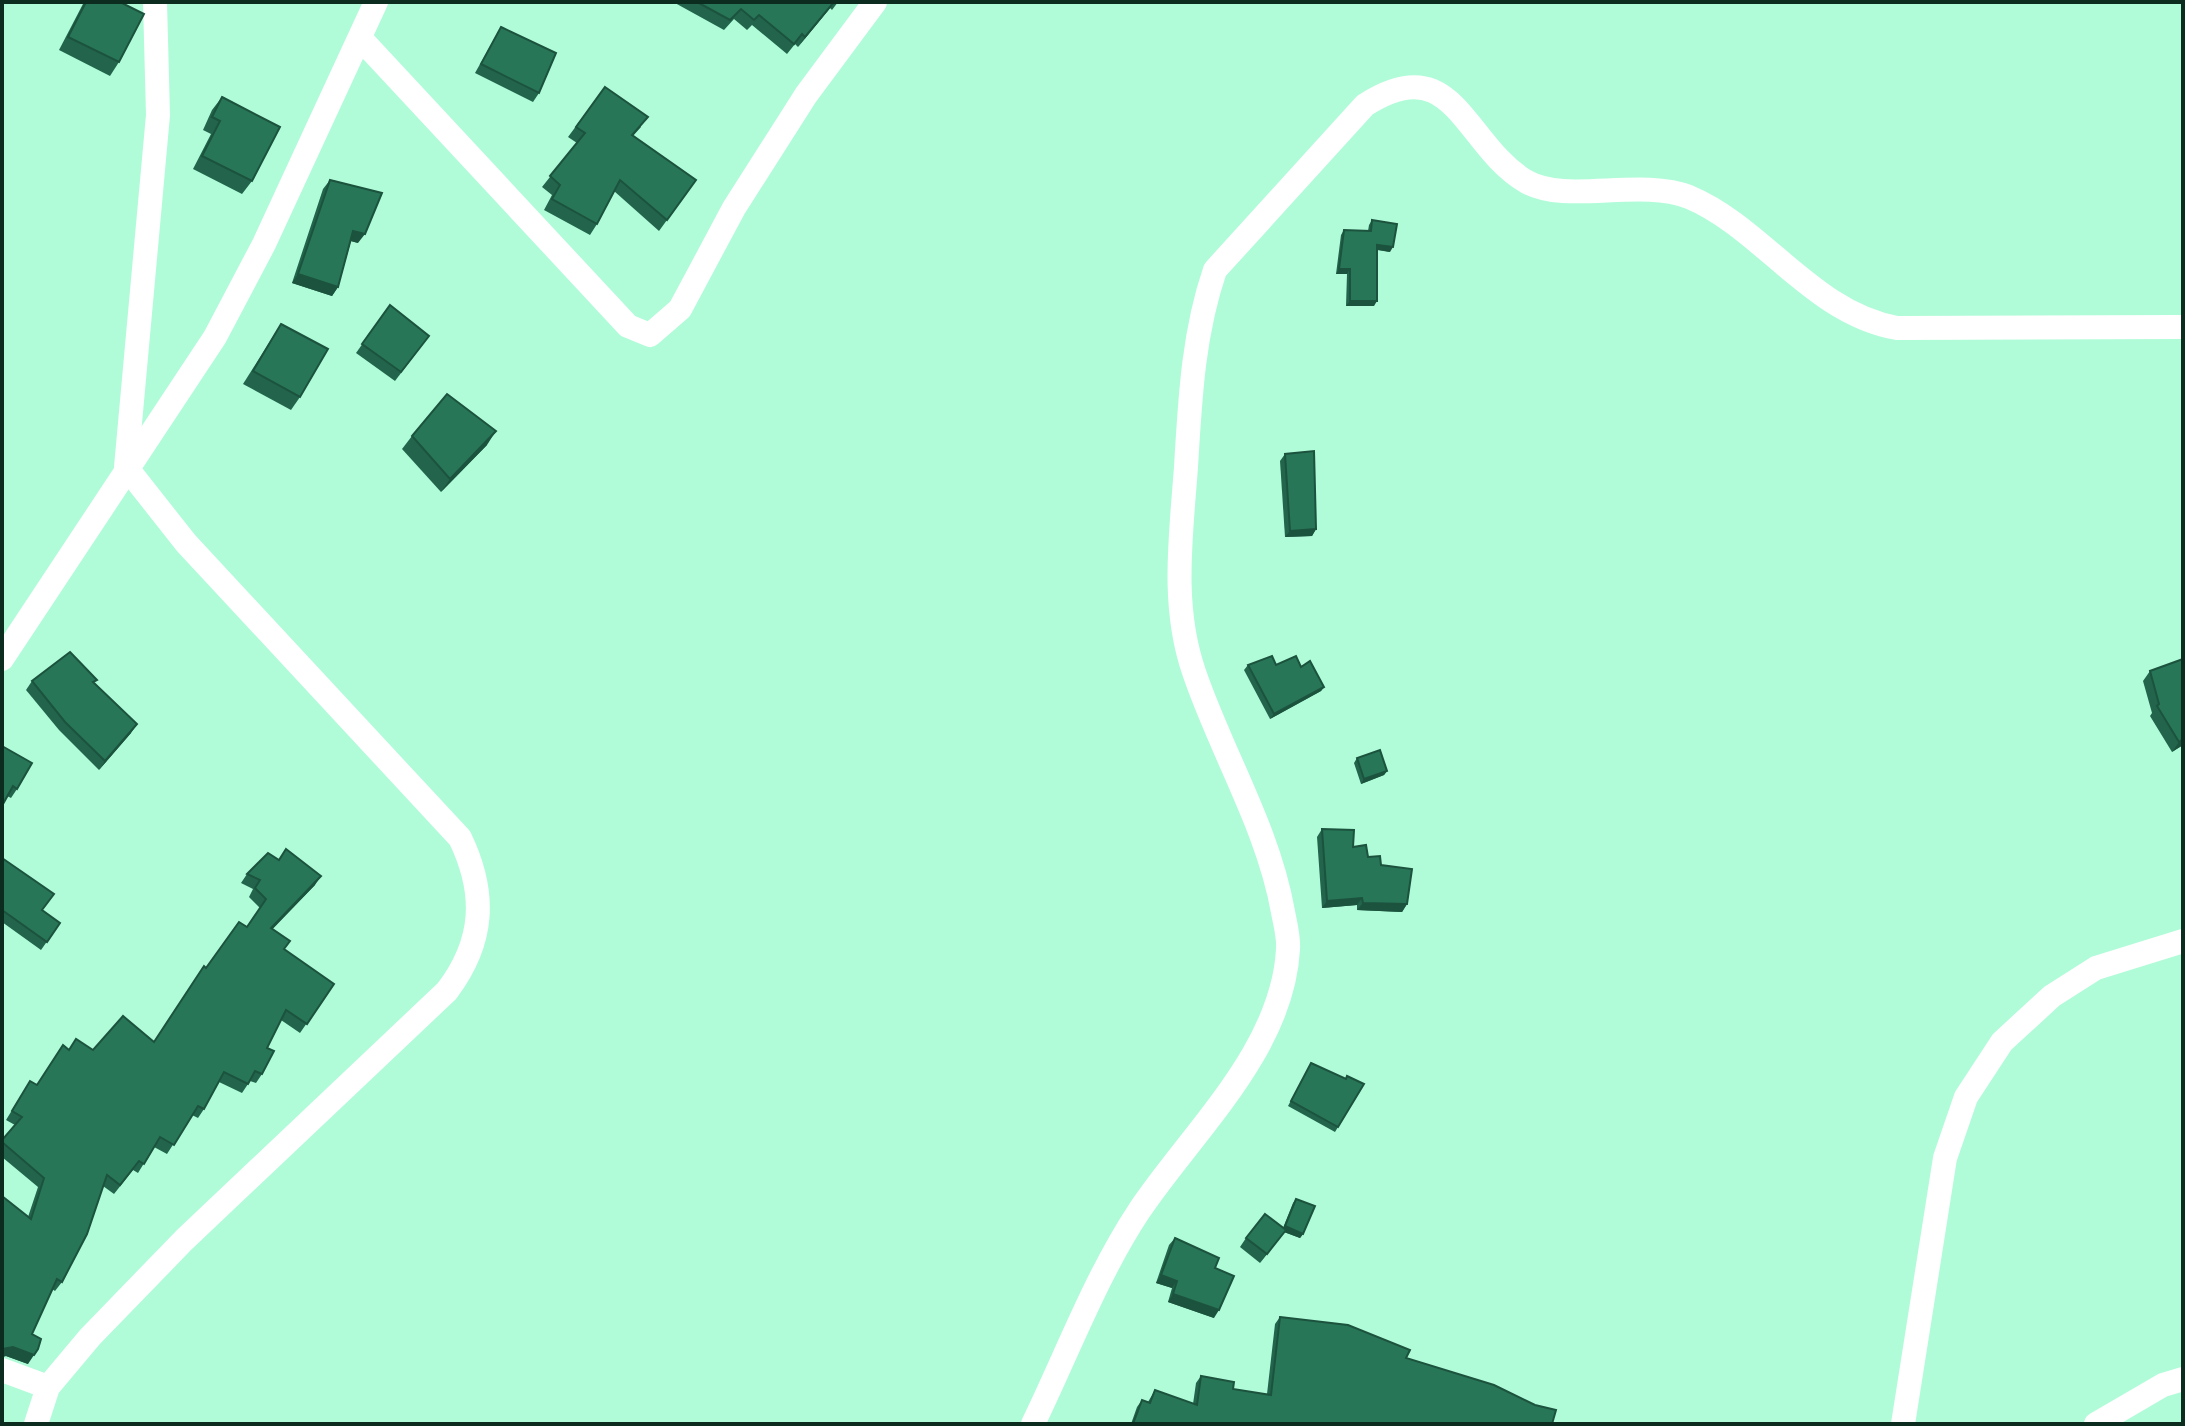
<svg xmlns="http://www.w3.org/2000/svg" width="2185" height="1426" viewBox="0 0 2185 1426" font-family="'Exo 2',sans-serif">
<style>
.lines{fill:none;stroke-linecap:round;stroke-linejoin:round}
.minor{stroke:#fff;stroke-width:24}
.wall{fill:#22654c}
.shaded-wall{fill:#1c533e}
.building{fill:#287658;stroke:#1c533e;stroke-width:2}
</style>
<rect width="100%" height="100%" fill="#b0fcd8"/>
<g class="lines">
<g class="minor">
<path d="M360,38L628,326L650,335L680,309L734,208L806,95L875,2"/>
<path d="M2,659L215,337L264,244L376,2"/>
<path d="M2,1370L48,1387"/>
<path d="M36,1424L48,1387L90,1337L184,1240L447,991C484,942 487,894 460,838L186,543L126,467L158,115L155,2"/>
<path d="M1033,1424C1067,1354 1096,1276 1139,1211C1192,1132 1283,1050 1288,949C1289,937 1285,923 1283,912C1268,827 1221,752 1194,672C1171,606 1181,536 1186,467C1190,400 1193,334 1215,270L1365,105C1455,47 1463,145 1527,182C1566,204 1640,178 1689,197C1763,228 1812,313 1897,328L2183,327"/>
<path d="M1903,1424L1945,1158L1966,1097L2002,1042L2052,996L2096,968L2183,941"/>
<path d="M2096,1424L2163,1385L2183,1379"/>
</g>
</g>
<g class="wall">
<path d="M84,2H120L119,62L110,76L59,50Z"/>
<path d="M675,2H838L832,10L830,8L798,47L795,44L787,54L752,25L747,30L734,19L724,30L675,3Z"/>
<path d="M501,27L539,93L533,102L475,73Z"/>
<path d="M605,87L641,127L633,136L696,180L659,231L614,191L597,224L590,235L544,210L552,195L542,187L577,143L568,137Z"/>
<path d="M222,97L252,181L242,194L193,169L211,134L203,130L212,110Z"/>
<path d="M330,180L358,243L351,241L338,287L332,296L292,283L323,189Z"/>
<path d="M1372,220L1390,252L1377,250L1374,306H1346L1347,274H1336L1341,235L1344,230L1368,231L1369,225Z"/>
<path d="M390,305L429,336L395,381L356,353Z"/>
<path d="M281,324L300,397L291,410L243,384Z"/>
<path d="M412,436L487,445L441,492L402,449Z"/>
<path d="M1285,454L1316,529L1312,536L1285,537L1280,461Z"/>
<path d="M1248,665L1301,667L1324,687L1321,691L1270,719L1244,670Z"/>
<path d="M2150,671L2183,745L2172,752L2150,716L2152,713L2143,681Z"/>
<path d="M32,681L94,683L131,733L99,770L59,730L26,690Z"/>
<path d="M2,746L17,789L11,798L7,796L2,805Z"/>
<path d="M1357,758L1387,771L1384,775L1361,784L1354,763Z"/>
<path d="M1322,829L1353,847L1381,865L1407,904L1402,912L1357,910V905L1322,908L1317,837Z"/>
<path d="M2,858L42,910L60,923L41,950L2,922Z"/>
<path d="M247,874L315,885L272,929L284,949L334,984L300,1033L281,1020L267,1048L262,1074L256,1083L250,1081L242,1093L219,1082L204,1109L198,1118L192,1115L167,1154L154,1147L138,1173L133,1170L114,1194L103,1186L62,1282L55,1291L52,1289L32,1334L28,1364L6,1356L2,1357V1196L28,1217L38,1187L2,1157V1140L15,1125L6,1120L30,1081L37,1085L69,1049L93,1050L154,1042L206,968L247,927L260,908L249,897L253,889L241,883Z"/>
<path d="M1311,1063L1346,1079L1364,1084L1335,1132L1288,1106Z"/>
<path d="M1296,1199L1303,1234L1300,1238L1284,1232L1260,1263L1240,1247L1246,1238L1283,1228L1293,1203Z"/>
<path d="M1175,1238L1215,1268L1214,1318L1168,1302L1172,1288L1156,1283L1169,1245Z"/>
<path d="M1280,1317L1406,1358L1552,1424H1131L1137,1407L1142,1400L1148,1402L1155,1390L1193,1404L1196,1383L1201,1376L1233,1389L1267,1394L1275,1324Z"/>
</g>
<g class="shaded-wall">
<path d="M834,2L830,8L798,47L805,37Z"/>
<path d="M353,231L365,234L358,243L347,240Z"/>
<path d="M1377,245L1393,247L1390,252L1374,249Z"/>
<path d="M1339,269H1350L1347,274H1336Z"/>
<path d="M298,274L338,287L332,296L292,283Z"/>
<path d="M1350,301H1377L1374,306H1346Z"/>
<path d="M496,431L487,445L441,492L450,479Z"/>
<path d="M1316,529L1312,536L1285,537L1290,531Z"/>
<path d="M1324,687L1321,691L1270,719L1274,714Z"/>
<path d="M137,724L131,733L99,770L105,761Z"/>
<path d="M2183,739V745L2172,752L2179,742Z"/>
<path d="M1387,771L1384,775L1361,784L1364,779Z"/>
<path d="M321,876L315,885L265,937L271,928Z"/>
<path d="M1362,898L1357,905L1322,908L1327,901Z"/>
<path d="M1363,903L1407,904L1402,912L1357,910Z"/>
<path d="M1285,1226L1303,1234L1300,1238L1284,1232L1260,1263Z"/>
<path d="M1161,1275L1177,1281L1172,1288L1156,1283Z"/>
<path d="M1173,1294L1219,1310L1214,1318L1168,1302Z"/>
<path d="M13,1347L34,1355L28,1364L6,1356L2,1357V1349Z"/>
</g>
<g class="building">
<path d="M86,2H120L144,14L119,62L68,37Z"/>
<path d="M697,2H834L805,37L802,34L794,44L759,15L754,20L741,9L730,20Z"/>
<path d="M501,27L556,53L539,93L481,64Z"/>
<path d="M605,87L648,117L632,135L696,180L667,220L620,180L597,224L552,199L560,185L550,176L585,133L576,127Z"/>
<path d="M222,97L280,127L252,181L202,156L220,121L212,117Z"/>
<path d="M330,180L382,193L365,234L353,231L338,287L298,274Z"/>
<path d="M1372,220L1397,224L1393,247L1377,245V301H1350V269H1339L1344,230L1371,231Z"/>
<path d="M390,305L429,336L401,372L362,344Z"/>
<path d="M281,324L328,349L300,397L253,371Z"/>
<path d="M447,394L496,431L450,479L412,436Z"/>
<path d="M1314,451L1316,529L1290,531L1285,454Z"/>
<path d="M70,652L97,680L93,682L137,724L105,761L65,722L32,681Z"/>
<path d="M1272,656L1276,665L1296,656L1301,667L1310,661L1324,687L1274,714L1248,665Z"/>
<path d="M2183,659V739L2179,742L2157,706L2159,704L2150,671Z"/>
<path d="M2,746L32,763L17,789L13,786L3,804L2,803Z"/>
<path d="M1380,750L1387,771L1364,779L1357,758Z"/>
<path d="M1322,829L1354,830L1353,847L1366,845L1368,857L1380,856L1381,865L1412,869L1407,904L1363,903L1362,898L1327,901Z"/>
<path d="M286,849L321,876L271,928L290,941L284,949L334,984L307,1024L286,1010L267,1048L274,1051L262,1074L255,1071L248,1084L224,1072L204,1109L198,1106L174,1145L160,1137L144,1164L139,1161L120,1185L107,1175L87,1234L62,1282L57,1279L32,1334L41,1339L38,1349L34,1355L13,1347L2,1349V1196L31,1219L44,1178L2,1142V1140L22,1117L12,1111L30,1081L37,1085L63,1045L69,1050L76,1039L93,1050L123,1016L154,1042L204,966L206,968L239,922L247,927L266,899L255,888L260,880L247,874L268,853L279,860Z"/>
<path d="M2,858L54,894L42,910L60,923L47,942L2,910Z"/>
<path d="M1311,1063L1346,1079L1347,1076L1364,1084L1338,1127L1291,1101Z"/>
<path d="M1296,1199L1315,1206L1303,1234L1285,1226Z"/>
<path d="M1265,1214L1286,1230L1267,1254L1246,1238Z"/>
<path d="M1175,1238L1219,1258L1215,1268L1234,1276L1219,1310L1173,1294L1177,1281L1161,1275Z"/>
<path d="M1280,1317L1348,1325L1410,1350L1406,1358L1494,1385L1535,1405L1556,1410L1552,1424H1133L1142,1400L1150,1403L1155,1390L1197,1405L1201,1376L1234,1382L1233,1389L1271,1395Z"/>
</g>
<rect width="2185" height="1426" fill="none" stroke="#0b2c1f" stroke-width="8"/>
</svg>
